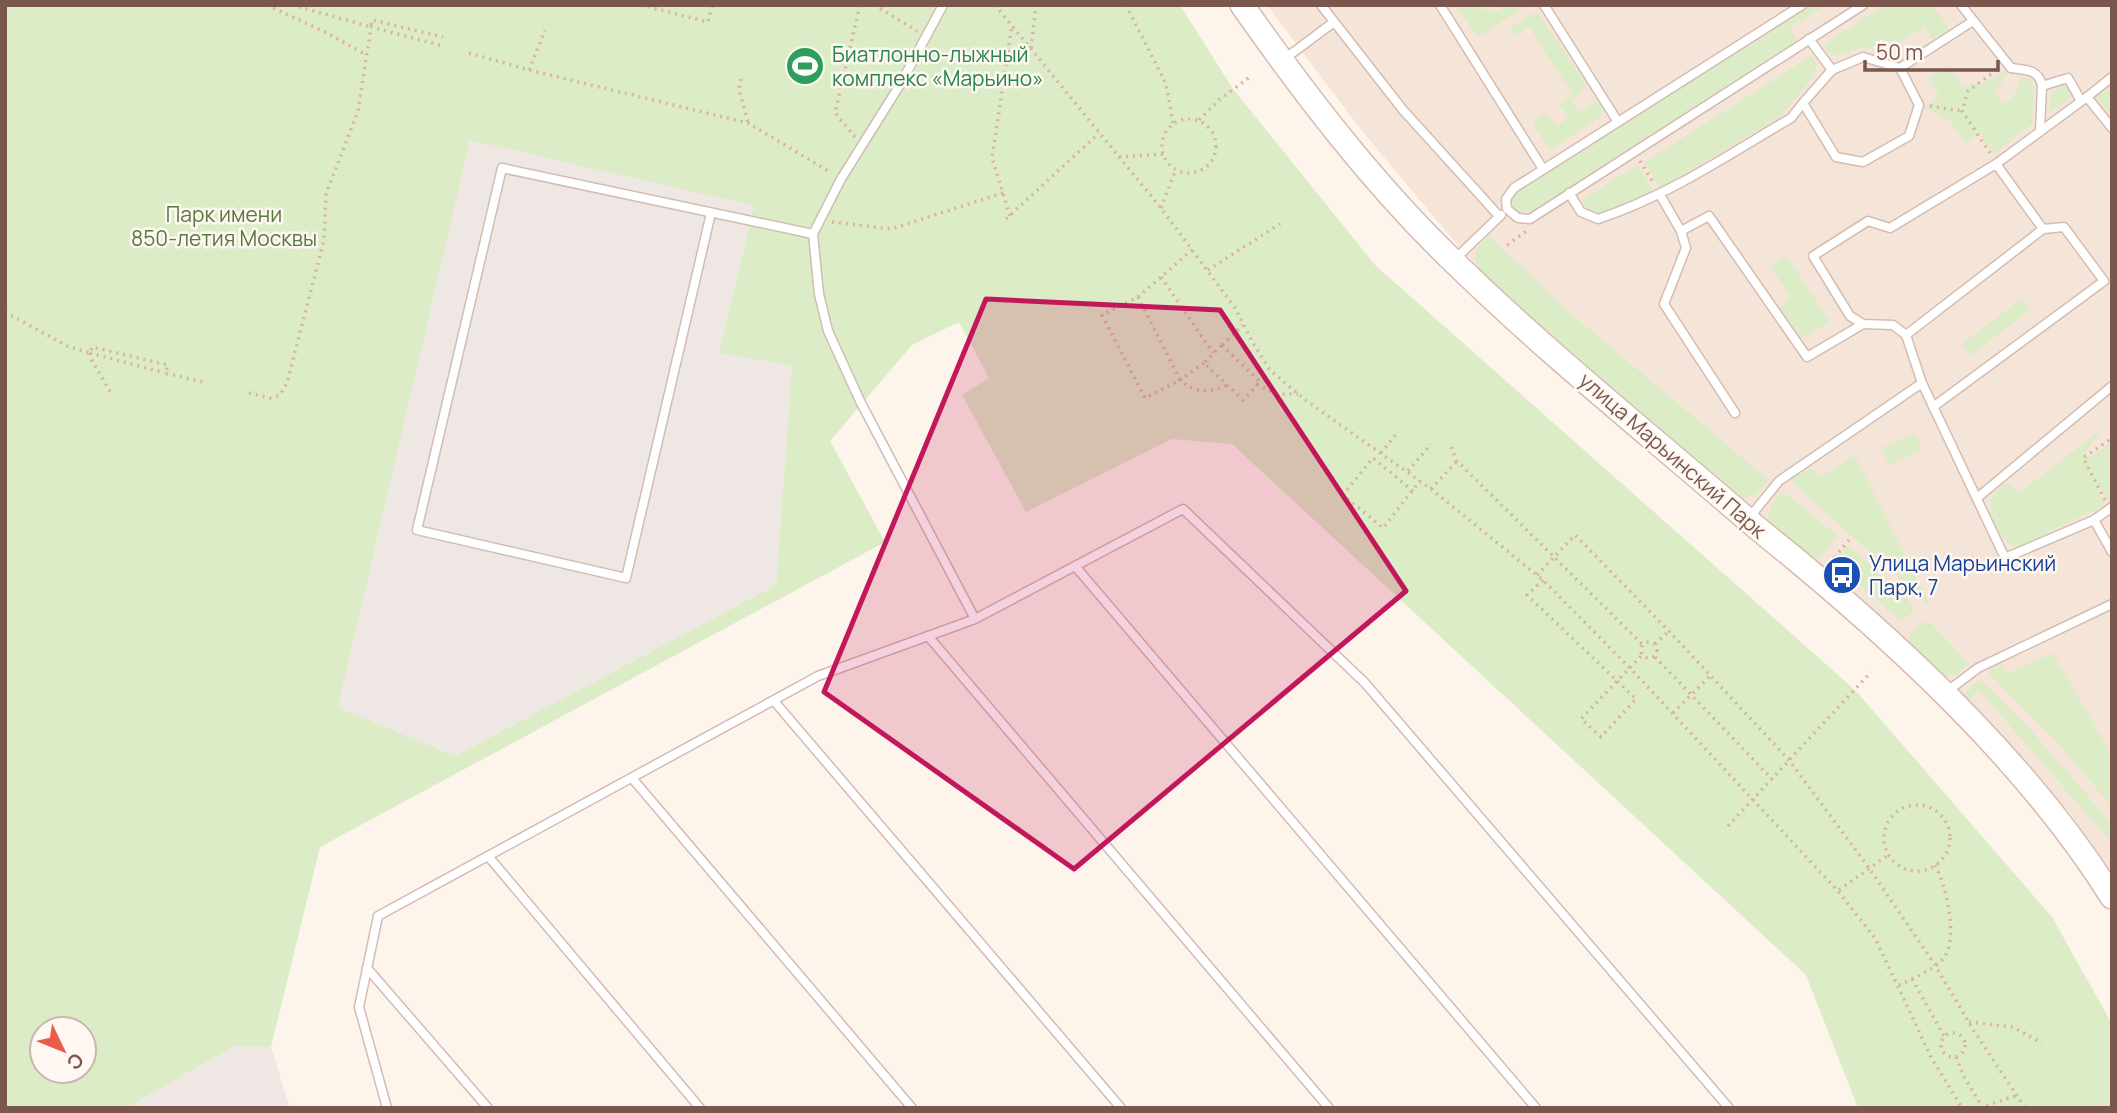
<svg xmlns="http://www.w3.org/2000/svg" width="2117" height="1113" viewBox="0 0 2117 1113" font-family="Manrope,sans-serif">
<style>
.residential{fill:#f5e5d8}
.industrial{fill:#efe7e3}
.green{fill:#dbecc7;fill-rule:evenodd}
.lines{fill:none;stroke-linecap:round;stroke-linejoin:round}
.lane-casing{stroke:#d3bcb2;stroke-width:11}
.secondary-casing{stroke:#d6bcae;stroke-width:26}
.path{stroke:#dab2a3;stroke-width:3.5;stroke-dasharray:2 5;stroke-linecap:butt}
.lane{stroke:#fff;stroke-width:8}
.secondary{stroke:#fff;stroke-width:23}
.marked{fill:#c2185b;fill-opacity:0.2;stroke:#c2185b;stroke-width:5;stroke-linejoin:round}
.labels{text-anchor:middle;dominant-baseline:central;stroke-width:5;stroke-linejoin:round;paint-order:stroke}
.leisure-label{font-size:21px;fill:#27864d;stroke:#fff8f2;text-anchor:start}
.park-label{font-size:21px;fill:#587a40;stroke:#fff8f2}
.street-label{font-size:21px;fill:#7a564c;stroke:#fff8f2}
.transit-label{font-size:21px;fill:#164399;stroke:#fff8f2;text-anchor:start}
</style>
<rect width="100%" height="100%" fill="#fdf4eb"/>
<path class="residential" d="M1267,5H2112V873L2073,817L1959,691L1896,631L1609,387L1465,254L1362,131Z"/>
<g class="industrial">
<path d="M470,139L754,206L719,353L792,366L776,585L455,756L338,707Z"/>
<path d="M234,1046L271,1047L290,1108H135L133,1104Z"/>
</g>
<g class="green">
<path d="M5,5H1180L1233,89L1375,265L1855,690L2052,917L2112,1024V1108H1858L1806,975L1232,444L1172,439L1026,512L962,395L989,378L959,322L912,345L830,441L885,542L320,847L271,1047L234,1046L133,1104L135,1108H5ZM470,140L754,206L719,353L792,366L776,585L455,756L338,707ZM42,1029H84V1071H42Z"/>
<path d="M1455,5C1471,5 1483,11 1499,11L1505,5H1528L1479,36L1476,35Z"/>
<path d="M1811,5H1826L1790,28L1797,40L1532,211L1517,213C1508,203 1512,198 1521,189Z"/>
<path d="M1886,5H1932L1950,29L1932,39L1925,27L1888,50L1862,48L1831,56L1824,47L1831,39Z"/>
<path d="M1532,14H1539L1587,85L1584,91L1571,100L1578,112L1596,102L1604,109V114L1550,150L1533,125L1534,121L1546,113L1557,126L1569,117L1559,105L1573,95L1529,27L1515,36L1511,32V28Z"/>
<path d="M1811,56L1817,64L1814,76L1780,117L1659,188L1645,162Z"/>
<path d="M1949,66L1964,89L1977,81L1978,86L2004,71L2008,73L1994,94L2005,104L2016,93L2021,77L2029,78L2034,86L2032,124L1994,154L1980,133L1965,143L1950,121L1924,107L1940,97L1929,78Z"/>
<path d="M2112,84V117L2096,97Z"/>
<path d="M2063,85H2068L2074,95L2049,113L2051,92Z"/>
<path d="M1638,165L1653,190C1639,199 1615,214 1599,214C1590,214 1586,206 1581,200Z"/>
<path d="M1489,236L1577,319L1769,480L1756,494L1741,499L1733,495L1560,346L1479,271C1470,256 1477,247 1489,236Z"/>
<path d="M1787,256L1830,322L1799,340L1779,310L1790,296L1771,266Z"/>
<path d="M2021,299L2030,310L1970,356L1962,344Z"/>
<path d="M2102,429L2085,453L2089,458L2112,441V503L2110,504L2101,489L2097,491L2105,505L2018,547L2008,544C1991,521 1978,498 2009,483L2018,494Z"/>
<path d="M1914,433L1922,450L1889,465L1882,448Z"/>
<path d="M1855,455L1931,607L1792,482L1794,477L1812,468L1820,478Z"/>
<path d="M1782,491L1838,536L1816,562L1768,521C1767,509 1775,500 1782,491Z"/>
<path d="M1845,547L1851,548L1909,601L1915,609L1902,621L1899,619L1836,564V561Z"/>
<path d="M1929,621L1969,664L1957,674L1944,676L1908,643C1907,633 1920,623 1929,621Z"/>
<path d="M2053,653L2112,756V807L2064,750L1988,672L2000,660L2006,674Z"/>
<path d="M1979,679L2023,721L2112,824V843L1979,690L1966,701L1964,693Z"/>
</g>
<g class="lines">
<defs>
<g id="lane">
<path d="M943,5L901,83L841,179L813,234L819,294L828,331L861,403L975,619"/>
<path d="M1321,5L1403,110L1499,216"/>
<path d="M1440,5L1543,169"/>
<path d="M1544,5L1618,122"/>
<path d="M1802,5L1514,188L1506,199L1507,209L1518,218L1530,219L1863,5"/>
<path d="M1961,5L2011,68C2026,70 2039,69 2042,86L2068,78L2081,101"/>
<path d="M1809,39L1832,70L1863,57L1900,68L1973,21"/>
<path d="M1283,60L1334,22"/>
<path d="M1832,70L1803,103L1836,157L1863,162L1909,136L1919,105L1900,68"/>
<path d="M2087,97L2112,77"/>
<path d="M2112,128L2087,97L1996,164L1890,228L1868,221L1813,256L1850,316L1863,324L1893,325L1906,335L1922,383L2005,558L2094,520L2112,507"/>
<path d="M2040,130L2042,86"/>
<path d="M1569,193L1581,212L1598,219C1668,196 1728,155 1791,118L1803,103"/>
<path d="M1660,195L1681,231L1686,248L1664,304L1735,413"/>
<path d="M711,213L626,578L417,530L502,168L813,234"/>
<path d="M1681,231L1709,216L1807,357L1863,324"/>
<path d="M1455,259L1501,215"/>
<path d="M1906,335L2043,229L1996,164"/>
<path d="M1933,407L2104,281L2064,227L2043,229"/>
<path d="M1977,498L2112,386"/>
<path d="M1749,518L1779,481L1922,383"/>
<path d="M2094,520L2112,552"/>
<path d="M1075,566L1536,1108"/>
<path d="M928,636L1329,1108"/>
<path d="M1945,693L1978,668L2112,604"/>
<path d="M774,701L1121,1108"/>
<path d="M632,778L912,1108"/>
<path d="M488,856L700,1108"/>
<path d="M367,968L488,1108"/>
<path d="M387,1108L359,1007L378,916L818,676L975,619L1183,509L1365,683L1729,1108"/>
</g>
<path id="secondary" d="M1242,5C1306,96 1374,185 1454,262C1545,351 1646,432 1742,515C1761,532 1781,547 1800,563C1914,658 2033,771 2112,897"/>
</defs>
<use href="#lane" class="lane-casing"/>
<use href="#secondary" class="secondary-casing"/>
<g class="path">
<path d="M267,5L325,32L367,55"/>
<path d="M292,5L371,27L372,20L443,37"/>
<path d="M641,5L708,22L712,5"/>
<path d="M874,5L917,31"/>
<path d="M995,5L1161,208L1235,308L1253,343L1270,370L1304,399L1431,489L1543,580L1630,668L1838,891L1875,938L1931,1057L1962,1108"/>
<path d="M1126,5L1166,84L1173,123"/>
<path d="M1031,48L1036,5"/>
<path d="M469,53L529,70L748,123L830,172"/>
<path d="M529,70L545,30"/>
<path d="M741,79L739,89L748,123"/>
<path d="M1930,106L1962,111"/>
<circle cx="1189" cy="146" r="27"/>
<path d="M1199,120L1220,99L1250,77"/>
<path d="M855,137L835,113L860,5"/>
<path d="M1990,153L1962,111L1968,91L1998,69"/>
<path d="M1119,157L1163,154"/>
<path d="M1640,161L1654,184"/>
<path d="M1161,208L1176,169"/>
<path d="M1010,216L992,158L1012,25"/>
<path d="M1006,219L1099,133"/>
<path d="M832,222L891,229L1003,193"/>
<path d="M1507,245L1528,230"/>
<path d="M1208,270L1280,224"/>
<path d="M1161,277L1213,353"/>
<path d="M1138,297L1180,380L1145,398L1102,315L1138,297L1192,250"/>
<path d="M5,312L67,346L90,353L92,347L168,365L165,373L203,382"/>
<path d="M1222,345L1260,382L1243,400L1204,363Z"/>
<path d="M1222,345L1243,325"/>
<path d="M90,353L165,373"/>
<path d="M90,353V357L112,395"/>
<path d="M1204,363L1180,380C1194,393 1211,393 1227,385"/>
<path d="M1257,384L1276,394H1298"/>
<path d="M249,393L270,398L280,395L287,383L324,240L326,194L358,111L371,27L443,46"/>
<path d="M1451,447L1457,461L1643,645"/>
<path d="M1381,453L1397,433"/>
<path d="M1408,471L1431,444"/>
<path d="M1431,489L1457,461"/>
<path d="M1413,491L1373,458L1343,495L1383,528L1420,481"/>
<path d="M2105,500L2083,458L2112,438"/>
<path d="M1830,563L1849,540"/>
<path d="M1537,575L1575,535L1669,631L1789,760L1869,868L1935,965L1974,1031L2025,1108"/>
<path d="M1543,580L1527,595L1636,699L1601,737L1581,719L1642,655"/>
<circle cx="1649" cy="650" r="8"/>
<path d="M1655,644L1669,631"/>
<path d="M1655,657L1772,779"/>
<path d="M1673,713L1711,675"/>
<circle cx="1917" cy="838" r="33"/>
<path d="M1728,826L1871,672"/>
<path d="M1839,890L1888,855"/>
<path d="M1912,979L1944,1036"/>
<path d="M1899,985C1913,978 1937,969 1945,956C1958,934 1946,886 1935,865"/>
<path d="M1969,1022L2013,1027L2042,1043"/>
<circle cx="1953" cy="1045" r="12"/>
<path d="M1956,1057L1963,1075L1983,1108"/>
<path d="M2069,1106V1108"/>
<path d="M1980,1108L2015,1096"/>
</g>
<use href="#lane" class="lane"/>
<use href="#secondary" class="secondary"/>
</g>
<path class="marked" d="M986,299L1220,310L1406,591L1074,869L824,692Z"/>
<defs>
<symbol id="stadium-disc" viewBox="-11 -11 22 22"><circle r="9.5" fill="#2e9e5b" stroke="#fff8f2"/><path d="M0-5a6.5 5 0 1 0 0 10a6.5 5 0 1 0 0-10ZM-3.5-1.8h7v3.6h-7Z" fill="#fff"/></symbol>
<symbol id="bus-disc" viewBox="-11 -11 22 22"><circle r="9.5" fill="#1a4fb4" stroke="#fff8f2"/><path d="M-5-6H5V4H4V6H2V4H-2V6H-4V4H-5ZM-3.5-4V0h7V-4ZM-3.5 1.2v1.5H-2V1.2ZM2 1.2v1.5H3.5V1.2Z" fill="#fff"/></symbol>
</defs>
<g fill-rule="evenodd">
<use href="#stadium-disc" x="783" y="44" width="44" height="44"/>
<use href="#bus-disc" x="1820" y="553" width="44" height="44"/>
</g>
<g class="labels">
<g class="leisure-label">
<text x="832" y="54">Биатлонно-лыжный<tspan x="832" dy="24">комплекс «Марьино»</tspan></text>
</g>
<g class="park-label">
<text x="224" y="214">Парк имени<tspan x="224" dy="24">850-летия Москвы</tspan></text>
</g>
<g class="street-label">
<text transform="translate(1673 455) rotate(41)">улица Марьинский Парк</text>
</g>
<g class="transit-label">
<text x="1869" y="563">Улица Марьинский<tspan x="1869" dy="24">Парк, 7</tspan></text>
</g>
</g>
<rect width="2117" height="1113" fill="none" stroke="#7a564c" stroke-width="14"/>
<g transform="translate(63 1050) rotate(133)"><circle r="33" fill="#fff8f2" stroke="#cab7b0" stroke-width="2"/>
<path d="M0-5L12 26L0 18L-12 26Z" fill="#ea5d4d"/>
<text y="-10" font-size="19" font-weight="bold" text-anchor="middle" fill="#7a564c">С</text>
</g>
<path d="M1865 60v10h133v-10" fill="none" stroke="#7a564c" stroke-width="3.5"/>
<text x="1876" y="60" font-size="21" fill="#7a564c" stroke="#fff8f2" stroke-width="5" paint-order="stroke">50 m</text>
</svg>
